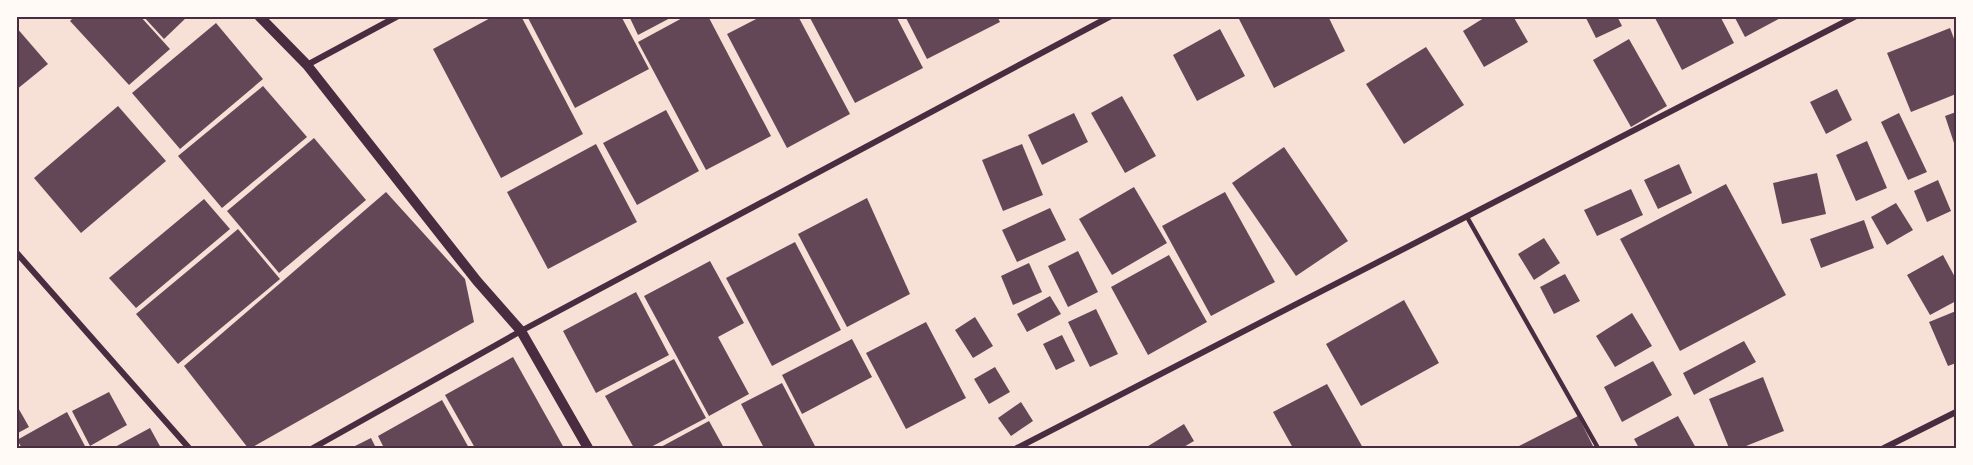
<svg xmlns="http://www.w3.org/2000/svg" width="1973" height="465" viewBox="0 0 1973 465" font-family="'Nunito Sans',sans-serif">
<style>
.building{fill:#644757}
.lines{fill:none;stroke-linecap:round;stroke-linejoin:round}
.service{stroke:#4a2c40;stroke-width:4.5}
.minor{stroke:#4a2c40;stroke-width:6}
.tertiary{stroke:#4a2c40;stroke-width:10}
.neatline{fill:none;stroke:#4a2c40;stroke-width:2}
</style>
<rect width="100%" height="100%" fill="#f7e1d7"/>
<g class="building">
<path d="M75,16H140L170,49L129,85L70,21Z"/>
<path d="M143,16H188L164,39Z"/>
<path d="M494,16H521L583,134L501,178L433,49Z"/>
<path d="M527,16H621L649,69L575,108Z"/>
<path d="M629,16H674L638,35Z"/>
<path d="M686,16H708L771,136L706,170L638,42Z"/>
<path d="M762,16H798L850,114L787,148L727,34Z"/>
<path d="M809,16H896L923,68L855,103Z"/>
<path d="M905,16H997L1000,22L927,59Z"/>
<path d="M1244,16H1328L1345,51L1274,88L1239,19Z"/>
<path d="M1487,16H1513L1528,42L1484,67L1463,31Z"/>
<path d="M1585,16H1617L1622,26L1596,38Z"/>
<path d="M1654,16H1720L1734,43L1682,70Z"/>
<path d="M1734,16H1784L1745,37Z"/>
<path d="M216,23L263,79L180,149L132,93Z"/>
<path d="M16,27L48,64L16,90Z"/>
<path d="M1950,28L1956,44V94L1911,112L1887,53Z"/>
<path d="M1220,29L1245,76L1197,101L1173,55Z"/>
<path d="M1629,39L1667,106L1631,127L1593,60Z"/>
<path d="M1426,47L1464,105L1404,144L1366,84Z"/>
<path d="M263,86L307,137L222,208L178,156Z"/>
<path d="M1837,89L1852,120L1826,134L1810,102Z"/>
<path d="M1122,96L1156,156L1125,173L1091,113Z"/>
<path d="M118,106L166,161L81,233L34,178Z"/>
<path d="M666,110L699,171L637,205L603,143Z"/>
<path d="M1956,112V149L1945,116Z"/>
<path d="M1074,113L1088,142L1042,165L1028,135Z"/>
<path d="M1899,113L1927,172L1908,180L1881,122Z"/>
<path d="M314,138L366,200L279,273L227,211Z"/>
<path d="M1867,141L1887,188L1856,201L1836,155Z"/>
<path d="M596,144L637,222L548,269L507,192Z"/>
<path d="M1022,144L1043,195L1003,211L982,160Z"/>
<path d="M1284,147L1348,241L1296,276L1232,183Z"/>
<path d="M1679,164L1692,193L1658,209L1644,180Z"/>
<path d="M1817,173L1826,214L1782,224L1773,183Z"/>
<path d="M1938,180L1951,211L1927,222L1914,191Z"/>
<path d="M1726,184L1786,295L1680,351L1620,239Z"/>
<path d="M1134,187L1167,243L1112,275L1079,219Z"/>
<path d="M1631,189L1643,215L1597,236L1584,210Z"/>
<path d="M386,192L465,279L474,322L251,448H248L184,366Z"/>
<path d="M1225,192L1275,282L1211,316L1162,226Z"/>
<path d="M867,198L910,294L847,327L798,234Z"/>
<path d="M204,199L230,229L136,308L109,278Z"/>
<path d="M1896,203L1913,230L1887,245L1871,217Z"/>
<path d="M1050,208L1066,240L1017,262L1002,230Z"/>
<path d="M1864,220L1874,248L1821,268L1810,239Z"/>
<path d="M238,229L280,279L178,364L136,314Z"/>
<path d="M1544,238L1560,263L1534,280L1518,254Z"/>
<path d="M795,242L841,330L772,366L726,278Z"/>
<path d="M1078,251L1098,292L1068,307L1048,266Z"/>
<path d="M1169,255L1207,322L1148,355L1111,287Z"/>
<path d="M1943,255L1956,279V301L1930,315L1907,275Z"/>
<path d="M710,261L744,323L718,337L749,394L709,416L644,296Z"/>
<path d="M1029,263L1042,292L1013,305L1001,276Z"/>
<path d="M1565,274L1580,301L1554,314L1540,287Z"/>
<path d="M636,292L669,355L596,393L563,331Z"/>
<path d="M1050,296L1061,314L1027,332L1017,314Z"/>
<path d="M1404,300L1439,363L1361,406L1326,344Z"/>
<path d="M1096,309L1118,354L1090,367L1068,322Z"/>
<path d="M1956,311V363L1948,366L1929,322Z"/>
<path d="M1632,313L1652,346L1615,367L1596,336Z"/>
<path d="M975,317L993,346L973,358L955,330Z"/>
<path d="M926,322L966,398L906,429L866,353Z"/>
<path d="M1062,335L1075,361L1056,370L1043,344Z"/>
<path d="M852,339L872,377L802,414L782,375Z"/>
<path d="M1744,341L1756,362L1694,395L1683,373Z"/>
<path d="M513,357L564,448H475L445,395Z"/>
<path d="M674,359L706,418L649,448H634L605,396Z"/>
<path d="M1653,361L1672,395L1622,422L1604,387Z"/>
<path d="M995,367L1010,392L989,404L974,379Z"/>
<path d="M1763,377L1784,431L1741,448H1729L1709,399Z"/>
<path d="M782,383L816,448H764L741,404Z"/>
<path d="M1327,384L1363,448H1293L1273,412Z"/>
<path d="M109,392L127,425L90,446L72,411Z"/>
<path d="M442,400L469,448H384L378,436Z"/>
<path d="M1021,402L1033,421L1011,436L998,418Z"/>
<path d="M16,404L29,427L16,434Z"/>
<path d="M67,412L86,448H22L17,440Z"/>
<path d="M1578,416L1594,448H1515Z"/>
<path d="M1678,416L1696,448H1639L1634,439Z"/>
<path d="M709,421L724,448H659Z"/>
<path d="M1184,424L1194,441L1182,448H1145Z"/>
<path d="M150,428L161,448H113Z"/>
<path d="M371,438L376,448H351Z"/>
</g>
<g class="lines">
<path class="service" d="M1467,217L1598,448"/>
<g class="minor">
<path d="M307,65L398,16"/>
<path d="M16,252L189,448"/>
<path d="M313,448L521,331L1111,16"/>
<path d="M1017,448L1856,16"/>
<path d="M1884,448L1956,412"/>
</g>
<path class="tertiary" d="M259,16L307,65L477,281L521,331L588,448"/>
</g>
<rect width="1973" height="465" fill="none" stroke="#fffaf5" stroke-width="36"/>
<rect x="18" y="18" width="1937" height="429" class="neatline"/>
</svg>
